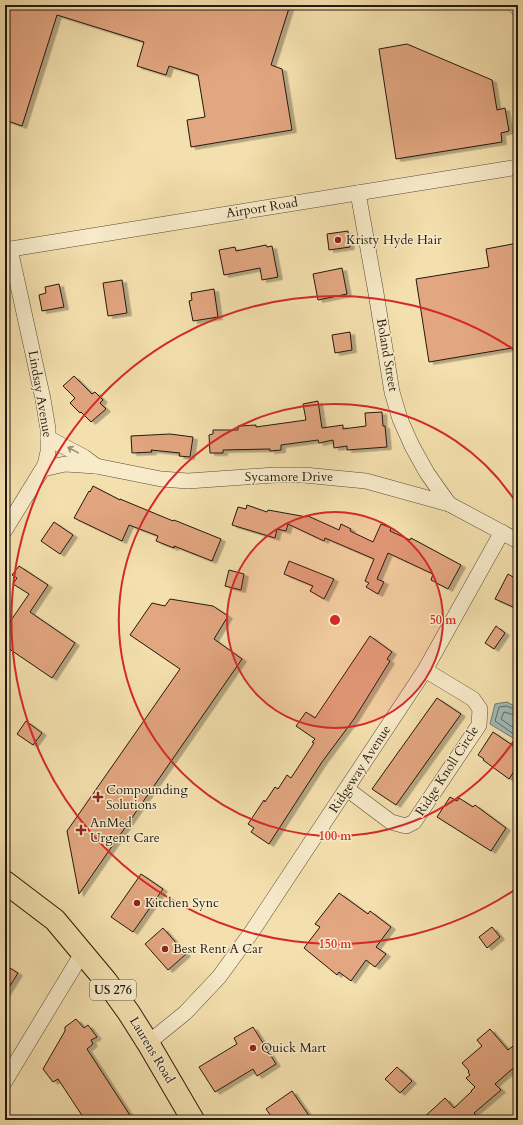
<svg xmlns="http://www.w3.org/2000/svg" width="523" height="1125" viewBox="0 0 523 1125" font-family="Cardo,serif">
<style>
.water{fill:#a1bab6;stroke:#6f7a74}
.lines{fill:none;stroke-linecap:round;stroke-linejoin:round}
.shore{stroke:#626a63;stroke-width:1}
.building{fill:#e2a680;stroke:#231910;filter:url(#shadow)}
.minor-casing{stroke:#574b38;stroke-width:16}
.tertiary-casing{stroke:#574b38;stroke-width:20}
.primary-casing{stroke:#231910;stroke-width:24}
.minor{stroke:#f8ebca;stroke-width:15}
.tertiary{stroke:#f8ebca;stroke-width:19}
.primary{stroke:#f4e0ae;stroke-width:22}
.oneway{stroke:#988c76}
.ring{fill:none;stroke:#d62828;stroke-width:2}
.poi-dot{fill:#8f2418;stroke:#f8ebca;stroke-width:1.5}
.labels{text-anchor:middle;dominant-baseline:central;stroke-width:3;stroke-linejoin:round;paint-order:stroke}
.shield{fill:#f8ebca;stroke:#635848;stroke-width:1}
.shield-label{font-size:12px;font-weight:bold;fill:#231910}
.street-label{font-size:13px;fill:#231910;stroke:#f8ebca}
.poi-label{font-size:13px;fill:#231910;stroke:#f8ebca;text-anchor:start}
.centre{fill:#d62828;stroke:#f8ebca;stroke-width:2}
.ring-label{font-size:12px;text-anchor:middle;font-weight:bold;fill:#d62828;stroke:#f8ebca;stroke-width:3;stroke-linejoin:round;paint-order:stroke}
</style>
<defs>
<filter id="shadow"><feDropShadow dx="4.5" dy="2.5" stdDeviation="0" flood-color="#0004"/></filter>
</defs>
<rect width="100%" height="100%" fill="#f4e0ae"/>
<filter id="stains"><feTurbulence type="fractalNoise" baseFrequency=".005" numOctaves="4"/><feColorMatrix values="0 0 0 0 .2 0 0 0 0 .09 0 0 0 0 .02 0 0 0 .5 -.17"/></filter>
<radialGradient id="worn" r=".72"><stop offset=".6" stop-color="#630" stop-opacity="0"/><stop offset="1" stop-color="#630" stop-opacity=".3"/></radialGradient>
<path class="water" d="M507,702L518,708V741L490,724L495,704Z"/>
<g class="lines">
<g class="shore">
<path d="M518,711L507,706L499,707L495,721L518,737"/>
<path d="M518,716L504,712L501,719L518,731"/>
</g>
</g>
<g class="building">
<path d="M5,5H290L271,65L282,69L292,130L191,147L187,120L205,117L198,75L169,66L166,75L137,66L144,42L57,15L22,126L5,120Z"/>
<path d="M407,44L492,80L497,110L505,108L509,131L501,133L502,142L396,159L379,49Z"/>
<path d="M348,231L350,247L329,250L327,234Z"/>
<path d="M518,243V347L429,362L416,279L489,267L486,249Z"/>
<path d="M266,245L267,247L272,246L278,277L262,280L260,268L224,275L219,250L235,247L236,251Z"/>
<path d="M342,268L347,294L318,300L313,274Z"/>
<path d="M122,280L127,313L108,316L103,283Z"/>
<path d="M59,284L64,307L42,311L39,295L46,293L45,287Z"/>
<path d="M214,289L218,317L193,321L189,301L192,300L191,293Z"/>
<path d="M350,332L352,350L335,353L332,335Z"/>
<path d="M74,376L92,394L95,392L103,400L100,403L106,409L91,422L81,412L80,413L70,403L75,398L63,386Z"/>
<path d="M318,401L322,428L343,425V429L366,426L365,413L382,412L383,426H385L387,447L347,450V446L334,448L333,440L319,443L318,440L281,445V450L270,451V449L223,450V453H210L209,435L213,434V430H238V426H240L256,425V427L306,420L303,404Z"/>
<path d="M170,434L193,437L190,457L179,456L180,453L151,450L152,452L132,453L131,436Z"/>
<path d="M93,486L120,500V499L173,521L174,520L221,539L212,561L174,546V548L156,541L158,536L129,525L122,541L74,518L89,491L90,492Z"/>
<path d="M247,505L267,512L268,510L307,517L308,516L339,530L341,524L351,529L350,531L373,542L381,524L391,528L390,531L410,540L411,538L461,565L448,589L431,580L433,574L388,553L377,579L384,582L378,594L366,587L369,583L365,581L374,559L325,538L324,541L288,524L286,531L277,529L275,538L232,525L238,507L246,509Z"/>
<path d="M54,522L73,535L60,554L41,541Z"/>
<path d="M289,561L334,579L324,599L310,591L313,586L284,574Z"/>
<path d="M19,566L48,585L30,612L75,643L52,678L5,646V629L29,594L13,584L17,578L12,575Z"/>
<path d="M229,570L244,574L241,590L225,586Z"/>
<path d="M508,574L518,580V598L513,607L495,599Z"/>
<path d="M170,599L213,606L228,616L214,639L242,659L79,894L67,831L180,669L130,635L152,603L165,606Z"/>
<path d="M496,626L505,633L494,649L485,643Z"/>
<path d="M370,636L392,652L387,659L390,661L354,719L322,762L269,844L251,832L254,828L248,824L264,800L265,802L275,787L278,789L287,775L291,778L314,743L312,742L315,739L296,726L306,712L315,718Z"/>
<path d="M437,698L461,714L396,805L372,789Z"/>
<path d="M26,721L42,733L33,745L17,734Z"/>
<path d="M493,732L518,749V765L509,779L483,760L484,759L478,755Z"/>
<path d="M450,797L457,801L459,798L473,807L475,805L506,828L491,851L437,817Z"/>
<path d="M141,874L163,889L133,932L111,917Z"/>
<path d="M339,893L368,914L370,911L391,927L376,947L386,954L375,967L366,960L351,981L339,972L337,975L304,948L320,927L315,924Z"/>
<path d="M492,927L500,937L487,948L479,937Z"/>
<path d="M163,928L186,954L168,970L145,944Z"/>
<path d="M5,965L18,973L5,994Z"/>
<path d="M76,1019L84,1028L88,1025L97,1037L91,1040L93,1044L87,1049L133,1120H85L58,1079L53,1082L43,1069L65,1031V1027Z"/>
<path d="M253,1027L276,1064L257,1076L253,1069L215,1092L199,1067L237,1044L234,1038Z"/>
<path d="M490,1029L508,1050L518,1042V1064L495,1084L501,1090L474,1113L481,1120H421L445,1098L454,1108L472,1091H471L475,1087L466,1078L470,1075L468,1072L469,1071L462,1063L482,1046L477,1040Z"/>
<path d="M397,1067L412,1081L400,1093L385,1079Z"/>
<path d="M292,1091L312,1120H274L266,1109Z"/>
</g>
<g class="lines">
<defs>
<g id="minor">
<path d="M358,193L376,293L392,392L400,419L412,446L427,473L449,504"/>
<path d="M5,250L518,167"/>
<path d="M48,438L84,457L96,466"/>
<path d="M43,469L65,464L96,466L161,479L188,481L275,475H304L366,481L449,504L518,541"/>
<path d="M5,530L45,465L48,452V429L43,399L10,249"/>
<path d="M347,789L391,822L406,826L414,822L479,725L480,709L473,699L425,670"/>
<path d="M148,1043L185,1013L219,977L251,933L425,670L502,532"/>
<path d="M5,1081L83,952"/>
</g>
<path id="tertiary" d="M517,5H518"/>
<path id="primary" d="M5,882L55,920L106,981L129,1013L148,1043L193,1120"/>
</defs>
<use href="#minor" class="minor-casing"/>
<use href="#tertiary" class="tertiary-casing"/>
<use href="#primary" class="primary-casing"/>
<use href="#minor" class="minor"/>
<use href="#tertiary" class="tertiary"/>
<use href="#primary" class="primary"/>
</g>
<defs><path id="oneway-shaft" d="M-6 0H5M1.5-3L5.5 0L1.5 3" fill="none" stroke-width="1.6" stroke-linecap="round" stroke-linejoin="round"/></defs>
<use class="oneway" href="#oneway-shaft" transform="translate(73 450) rotate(-151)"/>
<circle cx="335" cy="620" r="108" fill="#d62828" fill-opacity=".12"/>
<g class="ring">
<circle cx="335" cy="620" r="108"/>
<path d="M517 736A216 216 0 1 1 517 504"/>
<path d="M516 889A324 324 0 1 1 516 351"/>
</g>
<g class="poi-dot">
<circle cx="338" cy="240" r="4"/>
<path d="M96 791h4v4h4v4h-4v4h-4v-4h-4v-4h4z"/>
<path d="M79 824h4v4h4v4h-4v4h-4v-4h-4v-4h4z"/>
<circle cx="137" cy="903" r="4"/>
<circle cx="165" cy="949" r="4"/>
<circle cx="253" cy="1048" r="4"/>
</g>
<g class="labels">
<rect class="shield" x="90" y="980" width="46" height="20" rx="3"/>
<g class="shield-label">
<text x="113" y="990">US 276</text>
</g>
<g class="street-label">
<text transform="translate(262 208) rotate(-9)">Airport Road</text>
<text transform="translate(387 355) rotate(80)">Boland Street</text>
<text transform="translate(40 394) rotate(80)">Lindsay Avenue</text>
<text x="289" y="477">Sycamore Drive</text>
<text transform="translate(360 769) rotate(-57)">Ridgeway Avenue</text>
<text transform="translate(447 771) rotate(-57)">Ridge Knoll Circle</text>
<text transform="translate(152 1050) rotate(59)">Laurens Road</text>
</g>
<g class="poi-label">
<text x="346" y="240">Kristy Hyde Hair</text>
<text x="106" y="790">Compounding<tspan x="106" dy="15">Solutions</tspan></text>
<text x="90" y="823">AnMed<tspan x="90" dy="15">Urgent Care</tspan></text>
<text x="145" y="903">Kitchen Sync</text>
<text x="173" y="949">Best Rent A Car</text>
<text x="261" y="1048">Quick Mart</text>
</g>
</g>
<circle cx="335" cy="620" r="6" class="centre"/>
<g class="ring-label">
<text x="443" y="624">50 m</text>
<text x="335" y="840">100 m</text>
<text x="335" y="948">150 m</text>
</g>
<rect width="523" height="1125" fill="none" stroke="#f4e0ae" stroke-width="20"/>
<rect x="6" y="6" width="511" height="1113" fill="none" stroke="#231910" stroke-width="2"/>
<rect x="10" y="10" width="503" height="1105" fill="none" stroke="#231910"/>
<rect width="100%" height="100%" filter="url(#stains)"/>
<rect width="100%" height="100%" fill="url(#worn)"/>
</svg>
